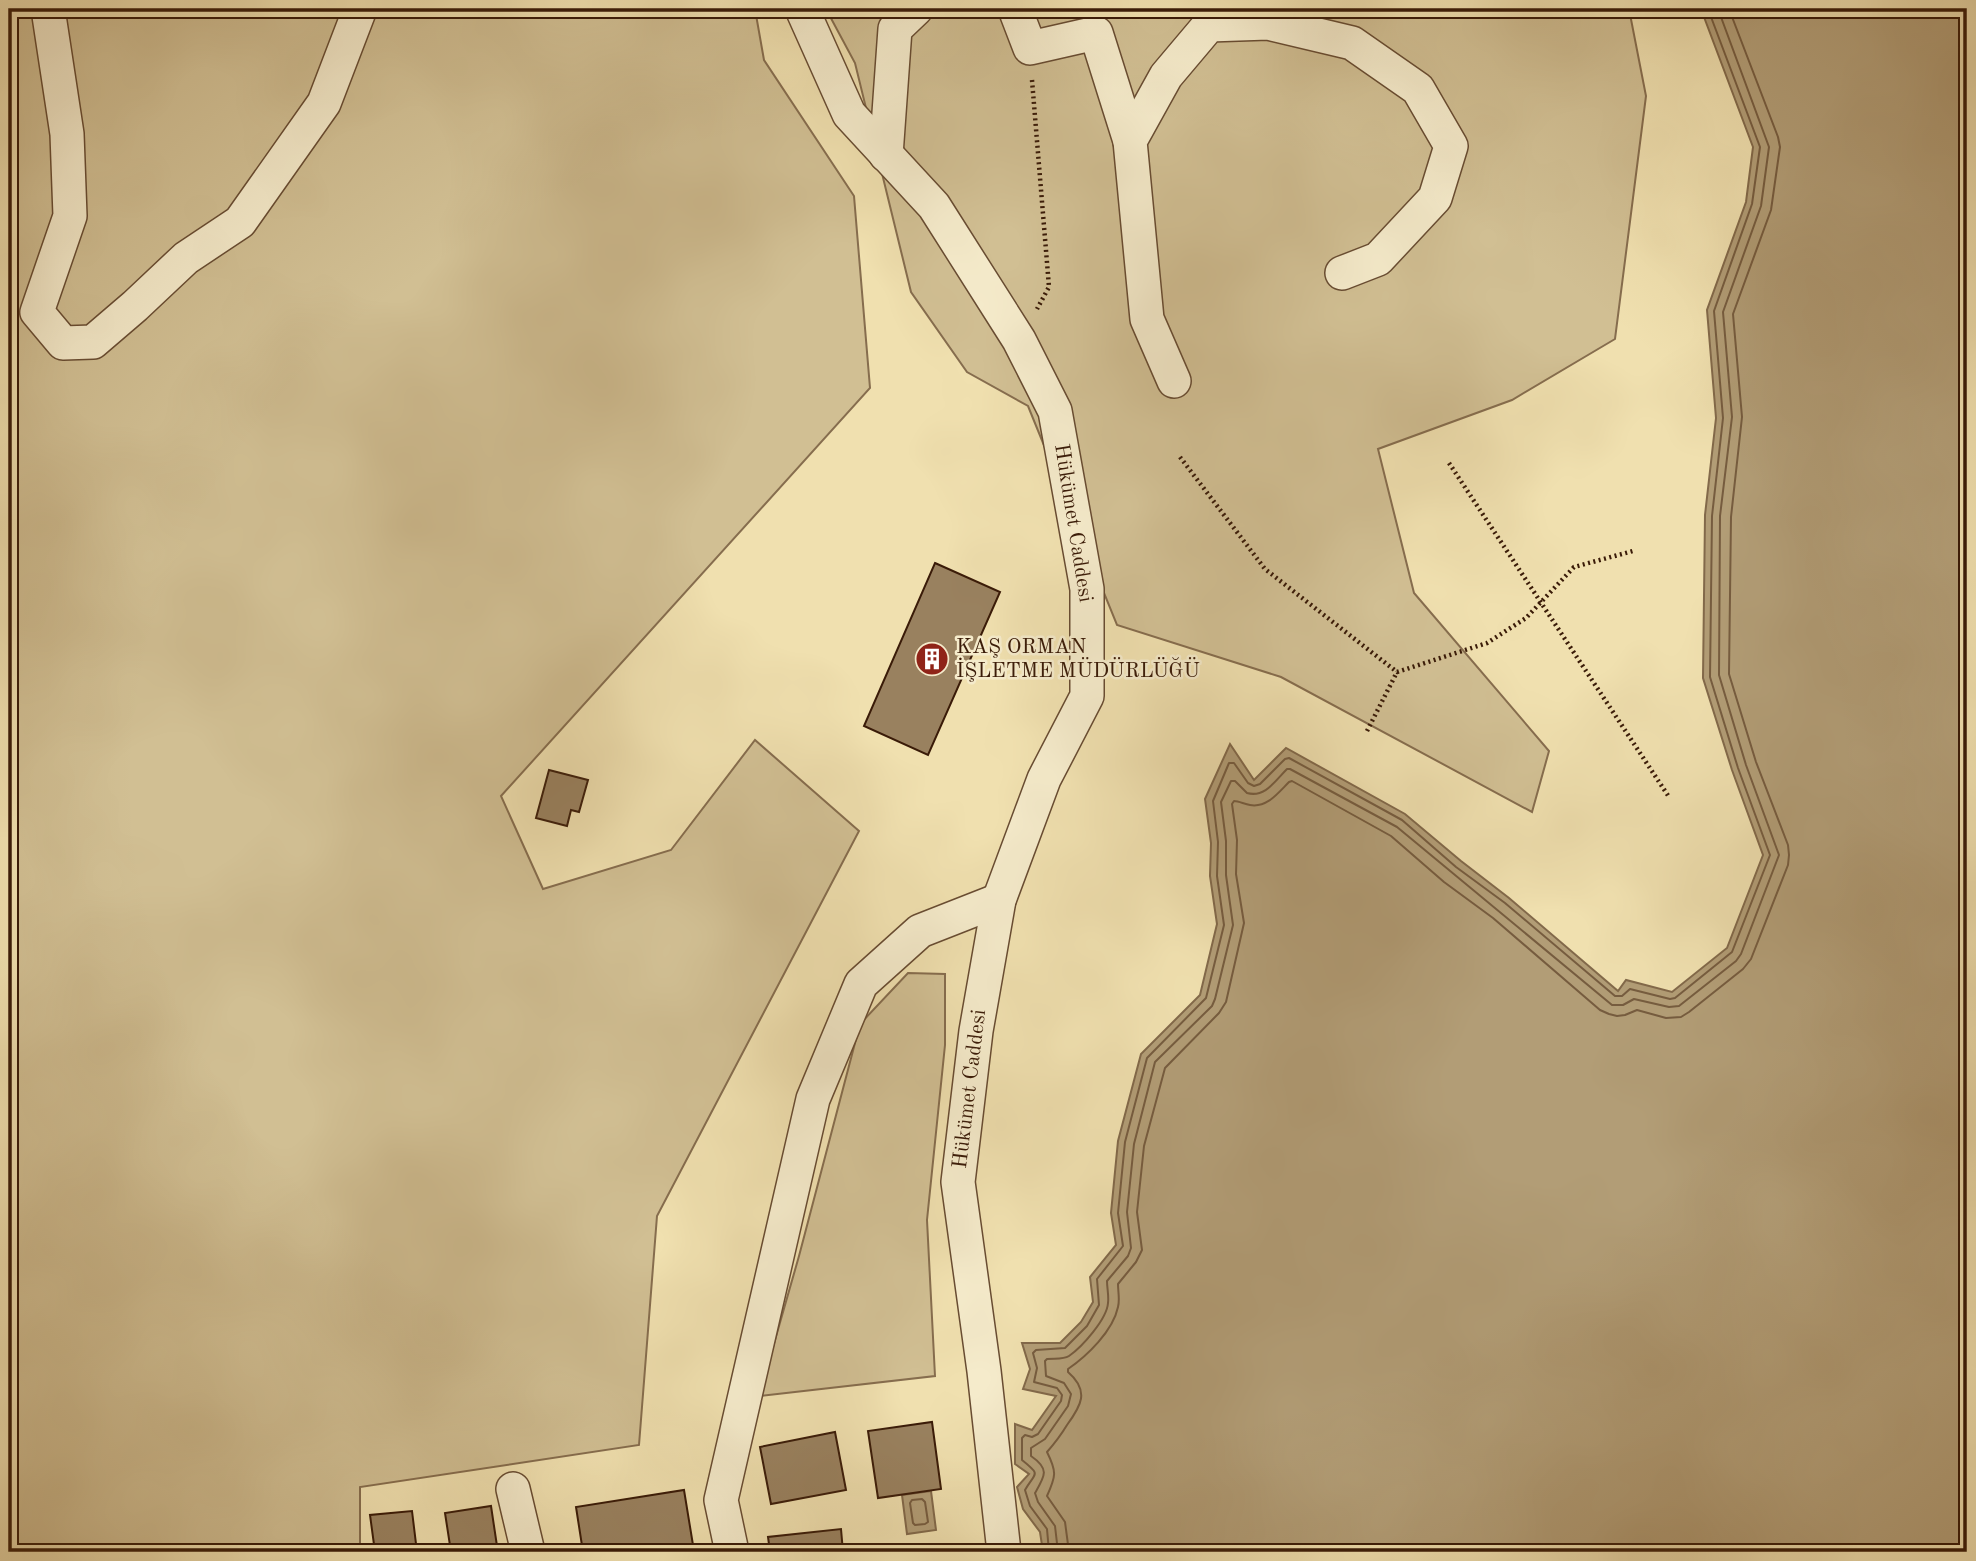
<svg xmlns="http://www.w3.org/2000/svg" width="1976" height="1561" viewBox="0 0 1976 1561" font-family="'Old Standard TT',serif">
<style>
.green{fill:#d1bf93;stroke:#866d4e;stroke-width:2}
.water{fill:#b29d76;stroke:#82694a;stroke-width:2}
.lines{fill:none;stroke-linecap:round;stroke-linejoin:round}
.shore{stroke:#765c3f;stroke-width:2}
.building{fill:#99815f;stroke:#3a1b08;stroke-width:2}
.minor-casing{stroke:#684c32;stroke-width:36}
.path{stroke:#3a1b08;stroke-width:4.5;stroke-dasharray:2 3.5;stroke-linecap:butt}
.minor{stroke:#f5ebcb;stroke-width:33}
.labels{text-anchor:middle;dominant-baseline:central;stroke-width:5;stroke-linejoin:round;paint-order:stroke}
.street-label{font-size:21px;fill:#3a1b08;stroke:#f5ebcb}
.poi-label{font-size:21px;fill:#3a1b08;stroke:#f5ebcb;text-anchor:start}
</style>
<rect width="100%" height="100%" fill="#f0e0af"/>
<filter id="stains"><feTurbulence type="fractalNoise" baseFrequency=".00286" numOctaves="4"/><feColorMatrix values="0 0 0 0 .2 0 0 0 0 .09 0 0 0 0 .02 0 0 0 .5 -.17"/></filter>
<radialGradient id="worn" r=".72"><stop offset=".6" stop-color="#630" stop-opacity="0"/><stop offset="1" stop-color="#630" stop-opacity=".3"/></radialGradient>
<g class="green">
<path d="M9,9H755L764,60L854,196L870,388L501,796L543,889L671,850L755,740L859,831L657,1216L639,1445L360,1487V1552H9Z"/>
<path d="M826,9H1629L1646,96L1615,339L1512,400L1378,449L1414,593L1549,751L1532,812L1281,677L1117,625L1028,406L967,372L911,292L855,63Z"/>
<path d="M908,973L945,974V1045L927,1220L935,1376L759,1396L799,1256L860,1024Z"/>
</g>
<g class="water">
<path d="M1701,9H1967V1552H1043L1040,1532L1023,1509L1017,1487L1029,1474L1015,1464V1424L1032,1430L1056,1396L1023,1389L1030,1369L1022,1343H1060L1081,1322L1093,1302L1090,1277L1116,1245L1111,1213L1118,1141L1141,1054L1200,995L1217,924L1210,876L1211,843L1205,799L1230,744L1254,780L1286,748L1405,814L1461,861L1509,898L1618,991L1626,980L1672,992L1727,948L1763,855L1732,770L1703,678L1705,515L1716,418L1707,310L1746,202L1753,147Z"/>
<path d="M931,1491L936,1530L907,1534L902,1495Z"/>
</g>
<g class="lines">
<g class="shore">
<path d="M922,1499L925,1502L928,1522L925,1524L915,1525L913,1523L910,1503L912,1500Z"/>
<path d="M1049,1552L1047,1529L1030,1506L1025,1490C1035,1472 1042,1476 1022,1460V1438L1025,1435L1032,1437L1038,1434L1061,1401L1062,1395L1057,1388L1034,1382L1037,1368L1033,1353L1036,1350L1065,1348L1087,1326L1099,1305L1097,1279L1123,1246L1118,1213L1125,1142L1147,1058L1206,998L1224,925L1217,876L1218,842L1213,801L1229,763H1234L1248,783L1254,786L1260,784L1285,759L1289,758L1402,820L1456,867L1505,903L1615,996H1622L1630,989L1670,999L1675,998L1732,952L1770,855L1738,768L1710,677L1712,516L1723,418L1714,311L1752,204L1760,147L1708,9"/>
<path d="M1058,1552L1055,1526L1038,1502L1035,1493C1045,1476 1050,1469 1031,1456V1448L1045,1439L1068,1406L1071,1394L1064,1383L1046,1376L1045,1361L1047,1359C1054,1358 1063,1360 1069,1356C1082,1347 1107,1319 1108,1303C1109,1296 1107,1288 1107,1281L1128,1256L1131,1248L1127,1212L1134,1144L1155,1062L1212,1006L1215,999L1233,925L1226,875V841L1221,802L1231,781H1235L1247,793C1265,798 1275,781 1287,769H1290L1397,827L1612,1005H1623L1634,999L1669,1007L1679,1006L1736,961L1741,954L1779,855L1746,765L1719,675L1720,516L1732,417L1723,312L1761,206L1769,147L1718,9"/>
<path d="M1069,1552L1065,1522L1047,1496C1056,1476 1057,1472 1047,1452C1054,1444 1061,1435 1067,1425C1081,1406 1090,1391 1068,1372V1369C1087,1356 1113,1331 1118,1307C1120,1300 1118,1292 1118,1284L1136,1262L1142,1250L1137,1212L1144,1146L1165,1068L1219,1013L1226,1002L1244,923L1236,874L1237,840L1232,804L1234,801C1239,801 1244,804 1250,805C1267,808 1278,793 1289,782L1292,781L1391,836L1444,882L1493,918L1600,1010L1609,1014L1617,1016L1625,1015L1637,1010L1666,1018L1681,1017L1689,1012L1743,969L1751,959L1788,865L1789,855L1788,845L1756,762L1729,674L1731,517L1742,417L1733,314L1771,210L1780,147L1778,137L1729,9"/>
</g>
</g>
<g class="building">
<path d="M935,563L1000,592L928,755L864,726Z"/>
<path d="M549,770L588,780L579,812L571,810L567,826L536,818Z"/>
<path d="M932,1422L941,1489L878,1498L868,1431Z"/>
<path d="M835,1432L846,1490L771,1504L760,1447Z"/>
<path d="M684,1490L693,1545L645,1552H583L576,1507Z"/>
<path d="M491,1506L497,1546L451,1552L445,1513Z"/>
<path d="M412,1511L417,1552H375L370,1515Z"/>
<path d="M841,1529L843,1552H770L768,1537Z"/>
</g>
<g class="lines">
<defs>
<g id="minor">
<path d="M48,9L67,134L70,216L37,312L63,343L93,342L135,306L186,258L240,222L324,103L360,9"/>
<path d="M802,9L849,114L934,206L1019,340L1055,411L1087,589V696L1044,779L999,900L976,1031L958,1182L984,1371L1004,1552"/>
<path d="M1015,9L1030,48L1096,33L1130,141"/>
<path d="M886,155L895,29L916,9"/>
<path d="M1174,381L1147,319L1130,141L1166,76L1209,25L1268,23L1352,43L1418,89L1451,146L1435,198L1378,259L1342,273"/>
<path d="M513,1489L528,1552"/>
<path d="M732,1552L721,1500L813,1099L861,984L920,931L999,900"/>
</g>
</defs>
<use href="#minor" class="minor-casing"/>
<g class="path">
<path d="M1032,80L1049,287L1037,309"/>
<path d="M1180,457L1265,569L1397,672L1487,643L1526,618L1574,567L1633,551"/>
<path d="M1449,463L1669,797"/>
<path d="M1367,731L1397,672"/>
</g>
<use href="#minor" class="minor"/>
</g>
<defs>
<symbol id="building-disc" viewBox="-11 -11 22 22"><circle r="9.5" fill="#8f2418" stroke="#f5ebcb"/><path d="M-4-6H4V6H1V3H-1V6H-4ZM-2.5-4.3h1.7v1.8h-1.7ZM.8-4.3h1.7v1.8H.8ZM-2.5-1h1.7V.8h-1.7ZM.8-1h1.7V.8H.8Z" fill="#fff"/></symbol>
</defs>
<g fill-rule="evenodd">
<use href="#building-disc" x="913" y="640" width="38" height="38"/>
</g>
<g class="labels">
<g class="street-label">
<text transform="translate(1073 523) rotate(81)">Hükümet Caddesi</text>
<text transform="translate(970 1089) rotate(-83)">Hükümet Caddesi</text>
</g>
<g class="poi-label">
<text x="956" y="647">KAŞ ORMAN<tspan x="956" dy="24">İŞLETME MÜDÜRLÜĞÜ</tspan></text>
</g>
</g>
<rect width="1976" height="1561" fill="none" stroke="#f0e0af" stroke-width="35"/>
<rect x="10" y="10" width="1955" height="1540" fill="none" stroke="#3a1b08" stroke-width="3.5"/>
<rect x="18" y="18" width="1941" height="1526" fill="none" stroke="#3a1b08" stroke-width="2"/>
<rect width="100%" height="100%" filter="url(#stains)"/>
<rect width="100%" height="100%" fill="url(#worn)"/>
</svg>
